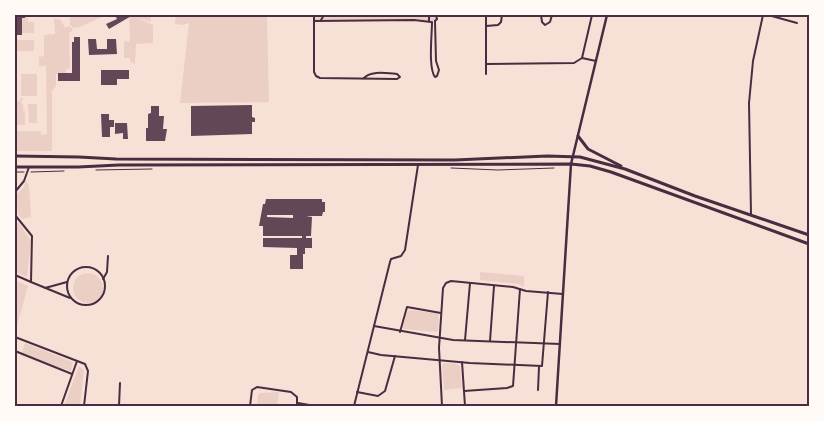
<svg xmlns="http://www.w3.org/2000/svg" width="824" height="421" viewBox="0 0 824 421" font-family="Ubuntu,sans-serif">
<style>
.green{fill:#ebcfc5}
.building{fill:#644757;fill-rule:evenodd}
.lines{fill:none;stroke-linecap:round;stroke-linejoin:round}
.path{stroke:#4a2c40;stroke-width:1}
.minor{stroke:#4a2c40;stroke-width:2}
.tertiary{stroke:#4a2c40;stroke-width:2.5}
.secondary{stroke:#4a2c40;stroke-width:2.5}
.trunk{stroke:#4a2c40;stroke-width:3}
.neatline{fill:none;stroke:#4a2c40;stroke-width:2}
</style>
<rect width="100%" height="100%" fill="#f7e1d7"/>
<g class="green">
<path d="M22,15H28V22H34V33H22V18L25,17Z"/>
<path d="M54,15V18L61,20L65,28L69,26L73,29L69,34L70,68L66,70L65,74H56V86L52,91V151H15V131H41V135L47,134L46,66H39V57L44,56V35L55,34Z"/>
<path d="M70,15H106L80,27L74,28L70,25Z"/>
<path d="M129,15H151V22L136,17L153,25V43L136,44L135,64L130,62V58H124V41L129,42L130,39Z"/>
<path d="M176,15H267L269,102L180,103L189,23L182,25L175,24Z"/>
<path d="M314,15H436L437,19L432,22L414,20L314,21Z"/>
<path d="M15,40H34V51H17V42Z"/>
<rect x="21" y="74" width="16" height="22"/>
<path d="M20,98H23L21,103L23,104V111H25V125H15V101H20Z"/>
<path d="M28,104H37V123H29Z"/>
<path d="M26,181L29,186L31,217L22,219L18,214L16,195L23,188Z"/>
<path d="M16,223H19L31,241L27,277L15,272Z"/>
<path d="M480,272L524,276V287L518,284L480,280Z"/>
<circle cx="88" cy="288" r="15"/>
<path d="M15,280L28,286L15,333Z"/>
<path d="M410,310L437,313L439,315L438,331L436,332L404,329L403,327L407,312Z"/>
<path d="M25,343L73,362L71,371L21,355Z"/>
<path d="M444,363L457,364L460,366L462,388L444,390L442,366Z"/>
<path d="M79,366L84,370L80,406H64Z"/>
<path d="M279,392L277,406H257L258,395L260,393Z"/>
</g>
<g class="building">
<path d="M15,15L25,16V18H22V35H15Z"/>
<path d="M121,15H133L109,29L106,24L117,19L116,17Z"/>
<path d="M74,37H80V81H58V73H72V42H74Z"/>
<path d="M88,39H96L97,49H107V39H116L117,54L89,55Z"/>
<path d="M101,70H129V79H117V85H101Z"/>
<path d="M252,105V117L255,118V122H252V134L191,136V106Z"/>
<path d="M151,106H159V116H164L163,129H167L165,141H146V128H148V114L151,113Z"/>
<path d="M101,114H109V120H114V127H110V137H102Z"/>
<path d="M115,123H127L128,139H123V133L115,134Z"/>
<path d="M266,199H322V202H325V212H323L322,216H306L312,217L311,236H306V238H312V248H305V254H303V269H290V255H297V248L263,247V238H302V236H263V226H259L263,204H265ZM267,215H293V218L267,217Z"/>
</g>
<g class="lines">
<g class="path">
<path d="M451,168L498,170L554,168"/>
<path d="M96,170L152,169"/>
<path d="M15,172H24"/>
<path d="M31,172L64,171"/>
</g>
<g class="minor">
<path d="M314,15V72L316,76L320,78L397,79L400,77L397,74C386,73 370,70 363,79"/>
<path d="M342,15H428"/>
<path d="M541,15L542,22L545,25L550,22L552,15"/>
<path d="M592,15L582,58L596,61"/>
<path d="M768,15L797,23"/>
<path d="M321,20L324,15"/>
<path d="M314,21L414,20L431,22"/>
<path d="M429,21V15"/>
<path d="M435,21L437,19L436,15"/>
<path d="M432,22C432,35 428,68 435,77L437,76L439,70L436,61L435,21"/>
<path d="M486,26L498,25L501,22L502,15"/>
<path d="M486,64L574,63L582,58"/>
<path d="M486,74V15"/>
<path d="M15,192L24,181L29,167"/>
<path d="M751,214L749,103L753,61L763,15"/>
<path d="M15,215L32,236L31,282L70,298"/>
<circle cx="86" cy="286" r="19"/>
<path d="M15,275L31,282"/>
<path d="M103,279L107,272L108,256"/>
<path d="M45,288L67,282"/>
<path d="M374,326L453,340L560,344"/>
<path d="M400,332L407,307L441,313"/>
<path d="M15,337L85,364L88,371L84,406"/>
<path d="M465,340L470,283"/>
<path d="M490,341L494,286"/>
<path d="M15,351L72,374"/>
<path d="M368,352L381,355L470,363L542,366L548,292"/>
<path d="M462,362L465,406"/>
<path d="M538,390L539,367"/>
<path d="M464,391L507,388L513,386L520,289"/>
<path d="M357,392L378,396L385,391L395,356"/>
<path d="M298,403L315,406"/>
<path d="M61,406L77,361"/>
<path d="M119,406L120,383"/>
<path d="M250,406L252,390L257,387L291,392L297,397V406"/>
<path d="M354,406L390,262L391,259L401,256L405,250L418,165"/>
<path d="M442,406L439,348L443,288L446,283L451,281L513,287L526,291L563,294"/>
</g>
<path class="tertiary" d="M556,406L571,164"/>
<path class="secondary" d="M571,164L607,15"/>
<g class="trunk">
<path d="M578,136L588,149L621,166"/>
<path d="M15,156L79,157L116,159L455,160L547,156L580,157L625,169L695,196L809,235"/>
<path d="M15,167H78L119,165L571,164L590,166L611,172L809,244"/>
</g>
</g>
<rect width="824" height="421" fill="none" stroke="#fffaf5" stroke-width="32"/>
<rect x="16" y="16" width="792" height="389" class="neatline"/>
</svg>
